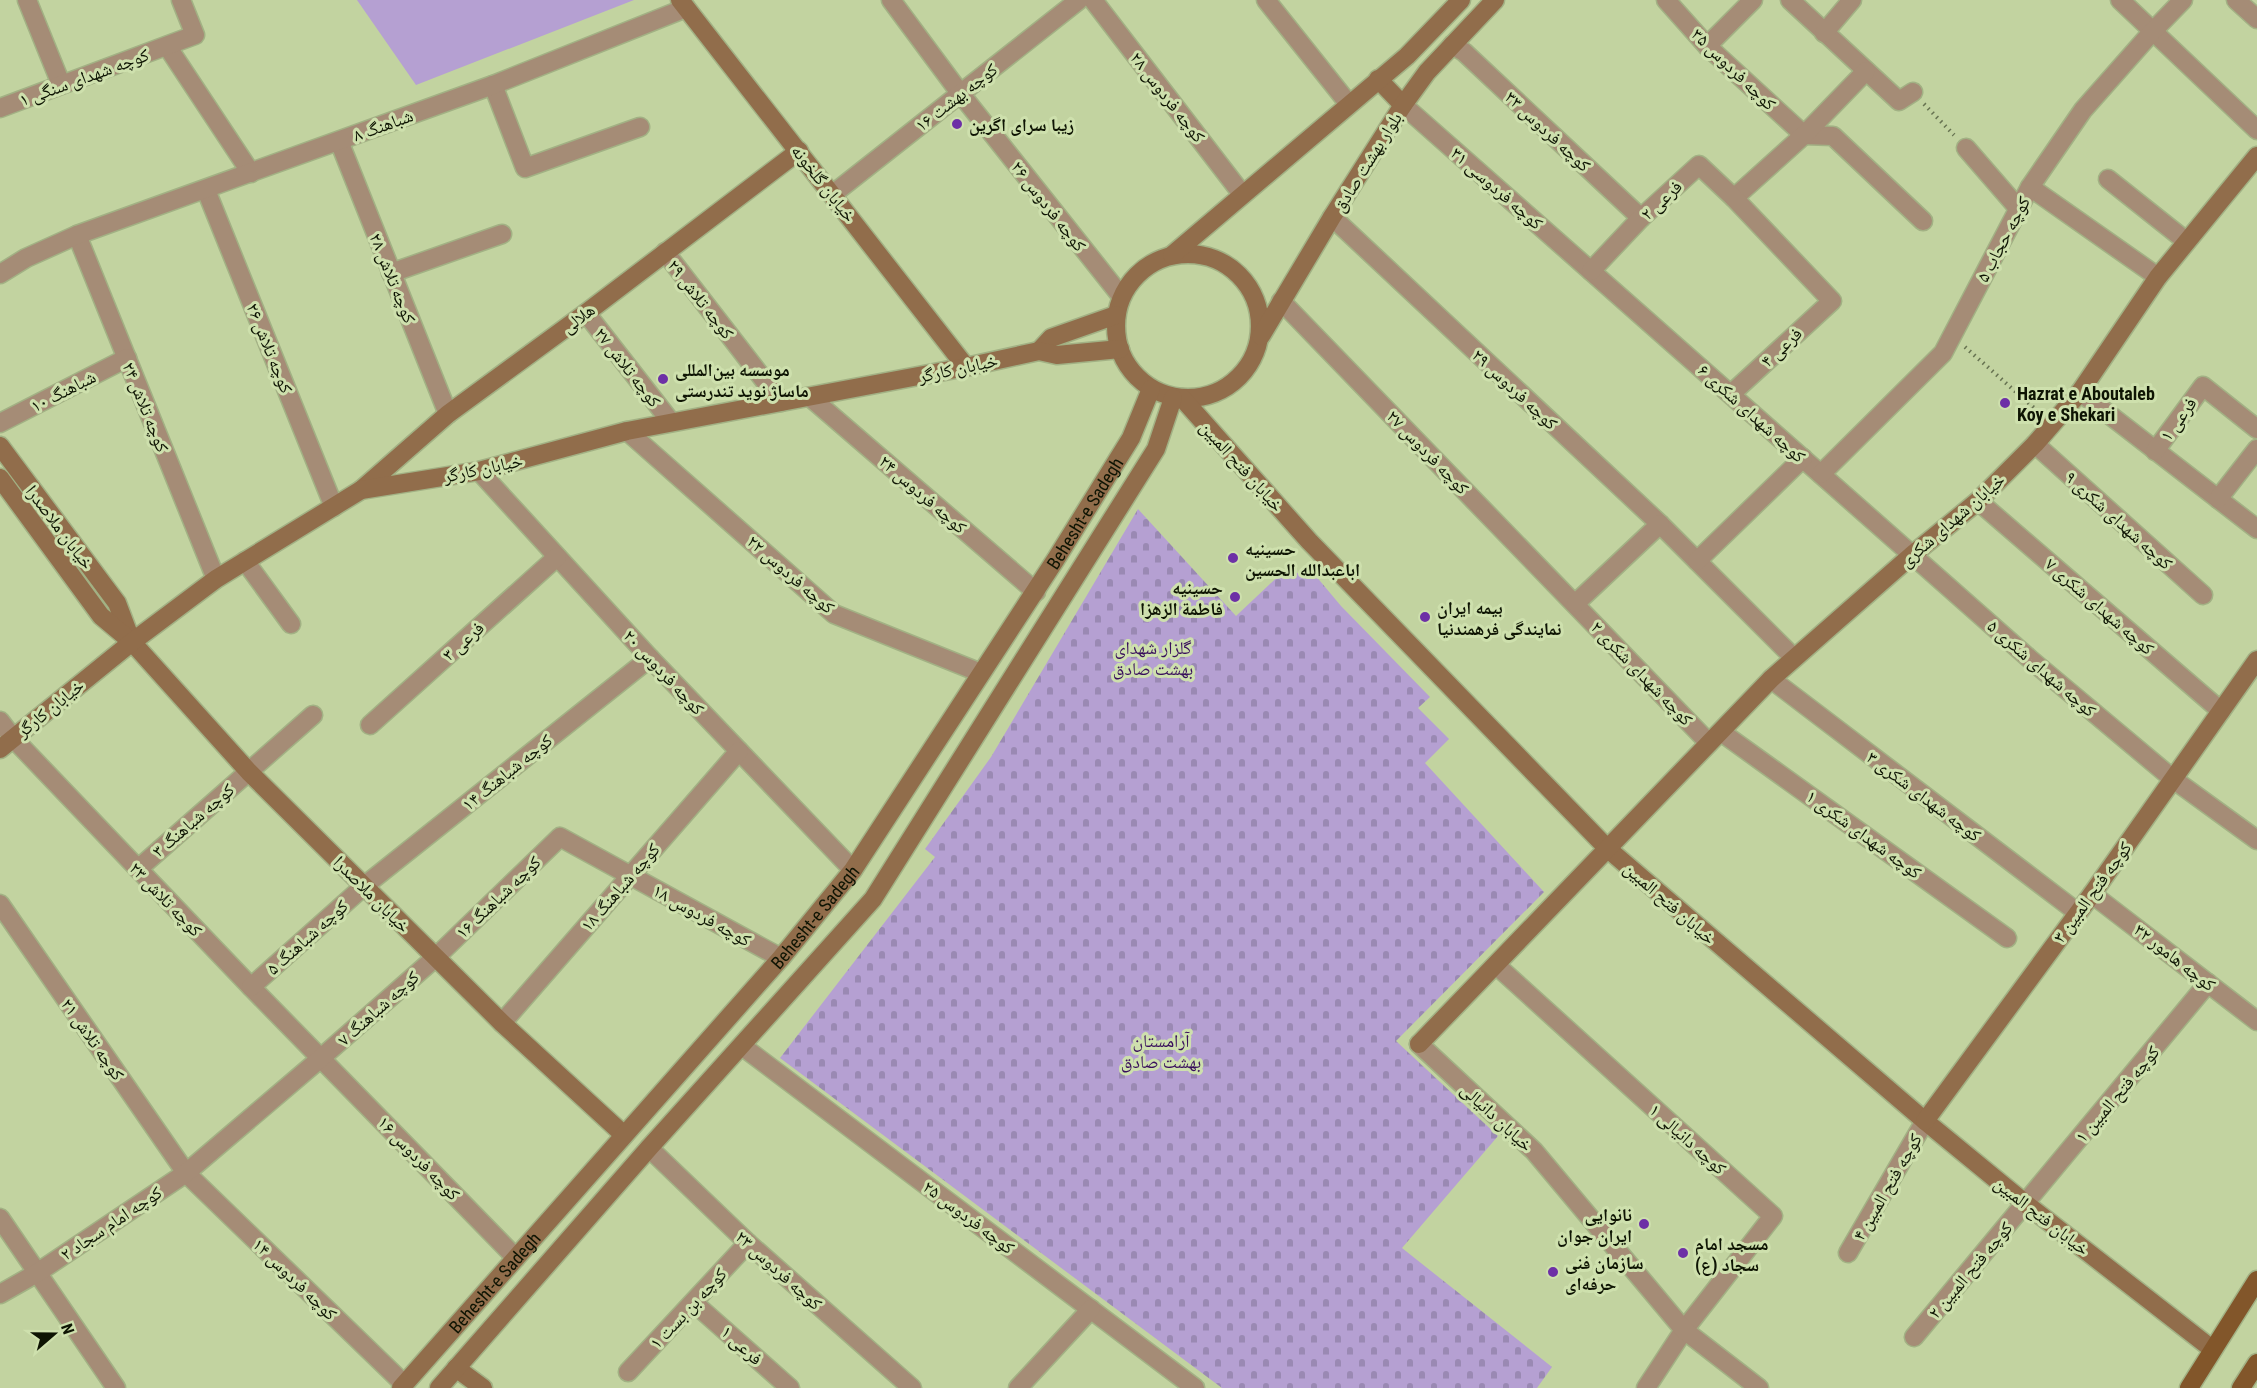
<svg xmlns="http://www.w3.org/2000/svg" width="2257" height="1388" viewBox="0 0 2257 1388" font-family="'Roboto Condensed','Noto Naskh Arabic',sans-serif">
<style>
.green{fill:#b5a0d2}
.cemetery{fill:url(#cemetery-stones)}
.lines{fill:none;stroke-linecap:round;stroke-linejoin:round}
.street-casing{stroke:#a2b184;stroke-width:21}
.secondary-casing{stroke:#a2b184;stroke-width:21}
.primary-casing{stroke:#a2b184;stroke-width:21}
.path{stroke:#677351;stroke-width:4;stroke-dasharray:1.5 4.5;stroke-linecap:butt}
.street{stroke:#a58c76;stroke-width:18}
.secondary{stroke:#916d4b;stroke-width:18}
.primary{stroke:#82562a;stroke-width:18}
.poi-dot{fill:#6d30a6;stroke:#cee0ad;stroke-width:2}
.labels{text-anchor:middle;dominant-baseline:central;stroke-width:6;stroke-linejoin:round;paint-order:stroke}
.street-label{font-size:18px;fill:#0e1403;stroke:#cee0ad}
.poi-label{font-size:18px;font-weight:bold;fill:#0e1403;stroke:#cee0ad;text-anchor:start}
.park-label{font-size:18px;fill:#380e5c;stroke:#cee0ad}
</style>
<defs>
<pattern id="cemetery-stones" width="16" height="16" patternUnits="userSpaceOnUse" patternTransform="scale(1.5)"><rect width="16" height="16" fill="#b5a0d2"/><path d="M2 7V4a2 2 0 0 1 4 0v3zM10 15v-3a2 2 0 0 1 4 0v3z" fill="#9a89b3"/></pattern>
</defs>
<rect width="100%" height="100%" fill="#c2d3a0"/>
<path class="green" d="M357,0H634L416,85Z"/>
<path class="cemetery" d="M1138,509L1236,616L1289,566L1301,576L1310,569L1341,606L1430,697L1418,708L1449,739L1425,763L1544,892L1396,1041L1498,1136L1402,1248L1552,1367L1537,1388H1222L780,1058L935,857L925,849L991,757Z"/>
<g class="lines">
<defs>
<g id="street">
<path d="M27,0L61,84"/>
<path d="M891,0L960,93L1121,296"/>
<path d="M1093,0L1242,194"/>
<path d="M1266,0L1348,103"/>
<path d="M1666,0L1707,46L1804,135"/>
<path d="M1790,0L1899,101L1913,92"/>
<path d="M2120,0L2257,130"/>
<path d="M2236,0L2257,19"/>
<path d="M1824,33L1852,0"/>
<path d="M1452,45L1464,52L1641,218"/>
<path d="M167,46L251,173"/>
<path d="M1707,46L1753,0"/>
<path d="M493,85L525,168L640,127"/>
<path d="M1403,105L2031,660L2173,779L2257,840"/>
<path d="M0,108L195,35L181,0"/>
<path d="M1804,135L1833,136L1923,221"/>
<path d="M339,141L448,414"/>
<path d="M1966,148L2018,208"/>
<path d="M2108,179L2186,241"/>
<path d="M2030,187L2158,277"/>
<path d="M206,190L334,507"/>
<path d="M833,194L1079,0"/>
<path d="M1734,198L1804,135L1866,71"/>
<path d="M1332,217L1660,524L1794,658"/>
<path d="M77,235L216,579"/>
<path d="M665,252L781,402"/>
<path d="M1591,271L1641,218L1699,165L1734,198L1832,301L1731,394"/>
<path d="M391,273L502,234"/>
<path d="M0,274L26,258L77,235L493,85L686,8"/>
<path d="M1281,301L1709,743"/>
<path d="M586,313L671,422"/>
<path d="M2080,392L2257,529"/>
<path d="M810,397L1036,592"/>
<path d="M0,423L127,358"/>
<path d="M627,431L834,614L981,673"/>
<path d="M2035,444L2203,595"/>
<path d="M2155,451L2203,386L2257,429"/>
<path d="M479,471L650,658L853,870"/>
<path d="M1821,474L1943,353L2030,187L2083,110L2152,32L2183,0"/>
<path d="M2218,499L2257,449"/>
<path d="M1978,501L2221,711"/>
<path d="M245,561L291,624"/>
<path d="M1697,561L1803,458"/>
<path d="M1576,603L1660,524"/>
<path d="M1771,679L2077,912"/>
<path d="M0,721L13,738L251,987L516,1258"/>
<path d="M370,725L557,557"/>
<path d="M1721,732L2007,938"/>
<path d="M138,869L313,715"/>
<path d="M2092,894L2257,1021"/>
<path d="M0,904L186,1173L404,1384"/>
<path d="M1496,965L1773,1216L1684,1330L1646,1388"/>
<path d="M251,987L363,887L650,658"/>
<path d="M502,1023L739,751"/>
<path d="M1419,1044L1534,1151L1684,1330L1759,1388"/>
<path d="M742,1046L1195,1388"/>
<path d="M649,1148L748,1243L912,1388"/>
<path d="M0,1218L116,1388"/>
<path d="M1848,1253L1925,1121"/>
<path d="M0,1294L37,1273L186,1173L321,1058L436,957L560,837L781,958"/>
<path d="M694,1303L790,1388"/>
<path d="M1914,1337L2208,983"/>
<path d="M628,1372L748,1243"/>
<path d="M1018,1388L1091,1309"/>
</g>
<g id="secondary">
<path d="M680,0L966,367"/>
<path d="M1378,79L1403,105"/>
<circle cx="1188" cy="326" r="72"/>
<path d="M1172,255L1407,56L1461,0"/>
<path d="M1261,336L1332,217L1403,105L1427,72L1495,0"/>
<path d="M1039,351L1051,338L1116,315"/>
<path d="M1182,398L1309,541L1608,849L1925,1121L2026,1204L2212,1349"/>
<path d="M0,446L117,603L131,640"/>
<path d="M0,478L101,616L132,642L249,772L502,1023L624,1135"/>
<path d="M361,490L448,414L586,313L799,151"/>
<path d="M0,749L132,642L216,579L361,490L479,471L627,431L966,367L1039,351L1057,355L1120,349"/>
<path d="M1419,1044L1771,679L1912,555L1978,501L2035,444L2080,392L2158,277L2257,156"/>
<path d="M1925,1121L2092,894L2257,660"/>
<path d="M456,1368L483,1388"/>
<path id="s1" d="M401,1388L781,958L853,870L1056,559L1131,438L1151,389"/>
<path d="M439,1388L649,1148L873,899L1156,449L1173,398"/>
</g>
<g id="primary">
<path d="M2189,1388L2257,1280"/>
<path d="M2241,1388L2257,1363"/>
</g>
</defs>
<use href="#street" class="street-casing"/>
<use href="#secondary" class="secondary-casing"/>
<use href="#primary" class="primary-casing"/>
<g class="path">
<path d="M1924,104L1954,135"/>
<path d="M1965,347L2041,414"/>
</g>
<use href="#street" class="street"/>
<use href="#secondary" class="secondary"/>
<use href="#primary" class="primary"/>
</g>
<g class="poi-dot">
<circle cx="957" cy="124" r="6"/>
<circle cx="663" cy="379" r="6"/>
<circle cx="2005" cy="403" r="6"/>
<circle cx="1233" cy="558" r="6"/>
<circle cx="1235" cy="597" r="6"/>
<circle cx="1425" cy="617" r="6"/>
<circle cx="1644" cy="1224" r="6"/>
<circle cx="1683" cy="1253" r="6"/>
<circle cx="1553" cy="1272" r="6"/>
</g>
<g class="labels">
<g class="street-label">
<text transform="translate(1734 69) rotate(44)">کوچه فردوس ۳۵</text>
<text transform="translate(84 77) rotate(-20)">کوچه شهدای سنگی ۱</text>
<text transform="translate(956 97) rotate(-38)">کوچه بهشت ۱۶</text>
<text transform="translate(1168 97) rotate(52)">کوچه فردوس ۲۸</text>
<text transform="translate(383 125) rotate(-20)">شباهنگ ۸</text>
<text transform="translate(1548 131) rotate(43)">کوچه فردوس ۳۳</text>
<text transform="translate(1367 162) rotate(-58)">بلوار بهشت صادق</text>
<text transform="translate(824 183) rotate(52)">خیابان گلخونه</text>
<text transform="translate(1497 188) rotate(41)">کوچه فردوسی ۳۱</text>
<text transform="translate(1661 200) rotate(-43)">فرعی ۲</text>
<text transform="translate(1049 206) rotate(52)">کوچه فردوس ۲۶</text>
<text transform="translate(2003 239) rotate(-62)">کوچه حجاب ۵</text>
<text transform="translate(393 278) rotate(68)">کوچه تلاش ۲۸</text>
<text transform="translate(701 299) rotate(52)">کوچه تلاش ۲۹</text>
<text transform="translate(578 318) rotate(-37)">هلالی</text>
<text transform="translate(1781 347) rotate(-43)">فرعی ۴</text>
<text transform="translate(270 348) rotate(68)">کوچه تلاش ۲۶</text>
<text transform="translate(628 367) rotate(52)">کوچه تلاش ۲۷</text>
<text transform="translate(958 368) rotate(-12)">خیابان کارگر</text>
<text transform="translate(1515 389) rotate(43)">کوچه فردوس ۲۹</text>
<text transform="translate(63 391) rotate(-27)">شباهنگ ۱۰</text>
<text transform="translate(146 407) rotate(68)">کوچه تلاش ۲۴</text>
<text transform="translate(1752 413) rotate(42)">کوچه شهدای شکری ۶</text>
<text transform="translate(2178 419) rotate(-54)">فرعی ۱</text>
<text transform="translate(1428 452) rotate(46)">کوچه فردوس ۲۷</text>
<text transform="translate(1242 466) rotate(48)">خیابان فتح المبین</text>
<text transform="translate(483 468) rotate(-12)">خیابان کارگر</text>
<text transform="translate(923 494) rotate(41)">کوچه فردوس ۲۴</text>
<text stroke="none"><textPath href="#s1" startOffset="1113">Behesht-e Sadegh</textPath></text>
<text transform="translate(1952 520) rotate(-41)">خیابان شهدای شکری</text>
<text transform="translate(2119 520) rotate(42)">کوچه شهدای شکری ۹</text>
<text transform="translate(60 527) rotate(53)">خیابان ملاصدرا</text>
<text transform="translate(791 574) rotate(41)">کوچه فردوس ۲۲</text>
<text transform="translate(2100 606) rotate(41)">کوچه شهدای شکری ۷</text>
<text transform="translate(463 641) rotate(-42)">فرعی ۳</text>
<text transform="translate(2042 668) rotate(41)">کوچه شهدای شکری ۵</text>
<text transform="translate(664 672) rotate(47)">کوچه فردوس ۲۰</text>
<text transform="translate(1642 673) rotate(46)">کوچه شهدای شکری ۲</text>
<text transform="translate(50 708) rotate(-39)">خیابان کارگر</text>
<text transform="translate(507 772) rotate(-39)">کوچه شباهنگ ۱۴</text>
<text transform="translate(1924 796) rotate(37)">کوچه شهدای شکری ۳</text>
<text transform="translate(193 820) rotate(-41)">کوچه شباهنگ ۳</text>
<text transform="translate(1864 834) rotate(36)">کوچه شهدای شکری ۱</text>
<text transform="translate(620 887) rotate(-49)">کوچه شباهنگ ۱۸</text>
<text transform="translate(2092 892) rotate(-54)">کوچه فتح المبین ۳</text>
<text transform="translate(372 894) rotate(45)">خیابان ملاصدرا</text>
<text transform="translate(498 897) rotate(-44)">کوچه شباهنگ ۱۶</text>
<text transform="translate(166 899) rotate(46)">کوچه تلاش ۲۳</text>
<text transform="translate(1670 903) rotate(41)">خیابان فتح المبین</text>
<text transform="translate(702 915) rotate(29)">کوچه فردوس ۱۸</text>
<text stroke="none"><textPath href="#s1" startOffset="627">Behesht-e Sadegh</textPath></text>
<text transform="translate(307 937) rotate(-42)">کوچه شباهنگ ۵</text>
<text transform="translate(2175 957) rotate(38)">کوچه هامور ۳۲</text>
<text transform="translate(378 1008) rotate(-42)">کوچه شباهنگ ۷</text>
<text transform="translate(93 1039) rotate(55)">کوچه تلاش ۲۱</text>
<text transform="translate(2117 1094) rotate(-50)">کوچه فتح المبین ۱</text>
<text transform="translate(1497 1117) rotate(43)">خیابان دانیالی</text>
<text transform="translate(1688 1139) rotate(42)">کوچه دانیالی ۱</text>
<text transform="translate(419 1158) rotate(46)">کوچه فردوس ۱۶</text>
<text transform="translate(1887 1187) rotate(-60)">کوچه فتح المبین ۴</text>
<text transform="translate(2042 1216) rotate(38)">خیابان فتح المبین</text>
<text transform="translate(969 1217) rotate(37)">کوچه فردوس ۲۵</text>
<text transform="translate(111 1223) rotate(-34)">کوچه امام سجاد ۲</text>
<text transform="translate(779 1270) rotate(42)">کوچه فردوس ۲۳</text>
<text transform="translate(1970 1270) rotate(-50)">کوچه فتح المبین ۲</text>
<text transform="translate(295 1279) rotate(44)">کوچه فردوس ۱۴</text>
<text stroke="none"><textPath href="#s1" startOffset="141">Behesht-e Sadegh</textPath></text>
<text transform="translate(688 1308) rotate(-47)">کوچه بن بست ۱</text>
<text transform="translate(742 1345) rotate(42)">فرعی ۱</text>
</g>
<g class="poi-label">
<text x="969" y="124">زیبا سرای اگرین</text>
<text x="675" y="369">موسسه بین‌المللی<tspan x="675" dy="21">ماساژ نوید تندرستی</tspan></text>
<text x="2017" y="393">Hazrat e Aboutaleb<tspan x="2017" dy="21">Koy e Shekari</tspan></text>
<text x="1245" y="548">حسینیه<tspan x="1245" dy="21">اباعبدالله الحسین</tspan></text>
<text x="1223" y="587" text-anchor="end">حسینیه<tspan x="1223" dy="21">فاطمة الزهزا</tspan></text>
<text x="1437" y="607">بیمه ایران<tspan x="1437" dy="21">نمایندگی فرهمندنیا</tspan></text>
<text x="1632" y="1214" text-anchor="end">نانوایی<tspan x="1632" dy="21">ایران جوان</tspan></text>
<text x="1695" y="1243">مسجد امام<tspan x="1695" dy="21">سجاد (ع)</tspan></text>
<text x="1565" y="1262">سازمان فنی<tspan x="1565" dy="21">حرفه‌ای</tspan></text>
</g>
<g class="park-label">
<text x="1153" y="647">گلزار شهدای<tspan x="1153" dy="21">بهشت صادق</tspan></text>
<text x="1161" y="1040">آرامستان<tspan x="1161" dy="21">بهشت صادق</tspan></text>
</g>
</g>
<g transform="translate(54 1334) rotate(70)" stroke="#cee0ad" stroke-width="4.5" paint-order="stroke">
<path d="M0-4.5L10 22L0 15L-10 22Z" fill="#0e1403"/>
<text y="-9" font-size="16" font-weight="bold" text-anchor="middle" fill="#0e1403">N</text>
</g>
</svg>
